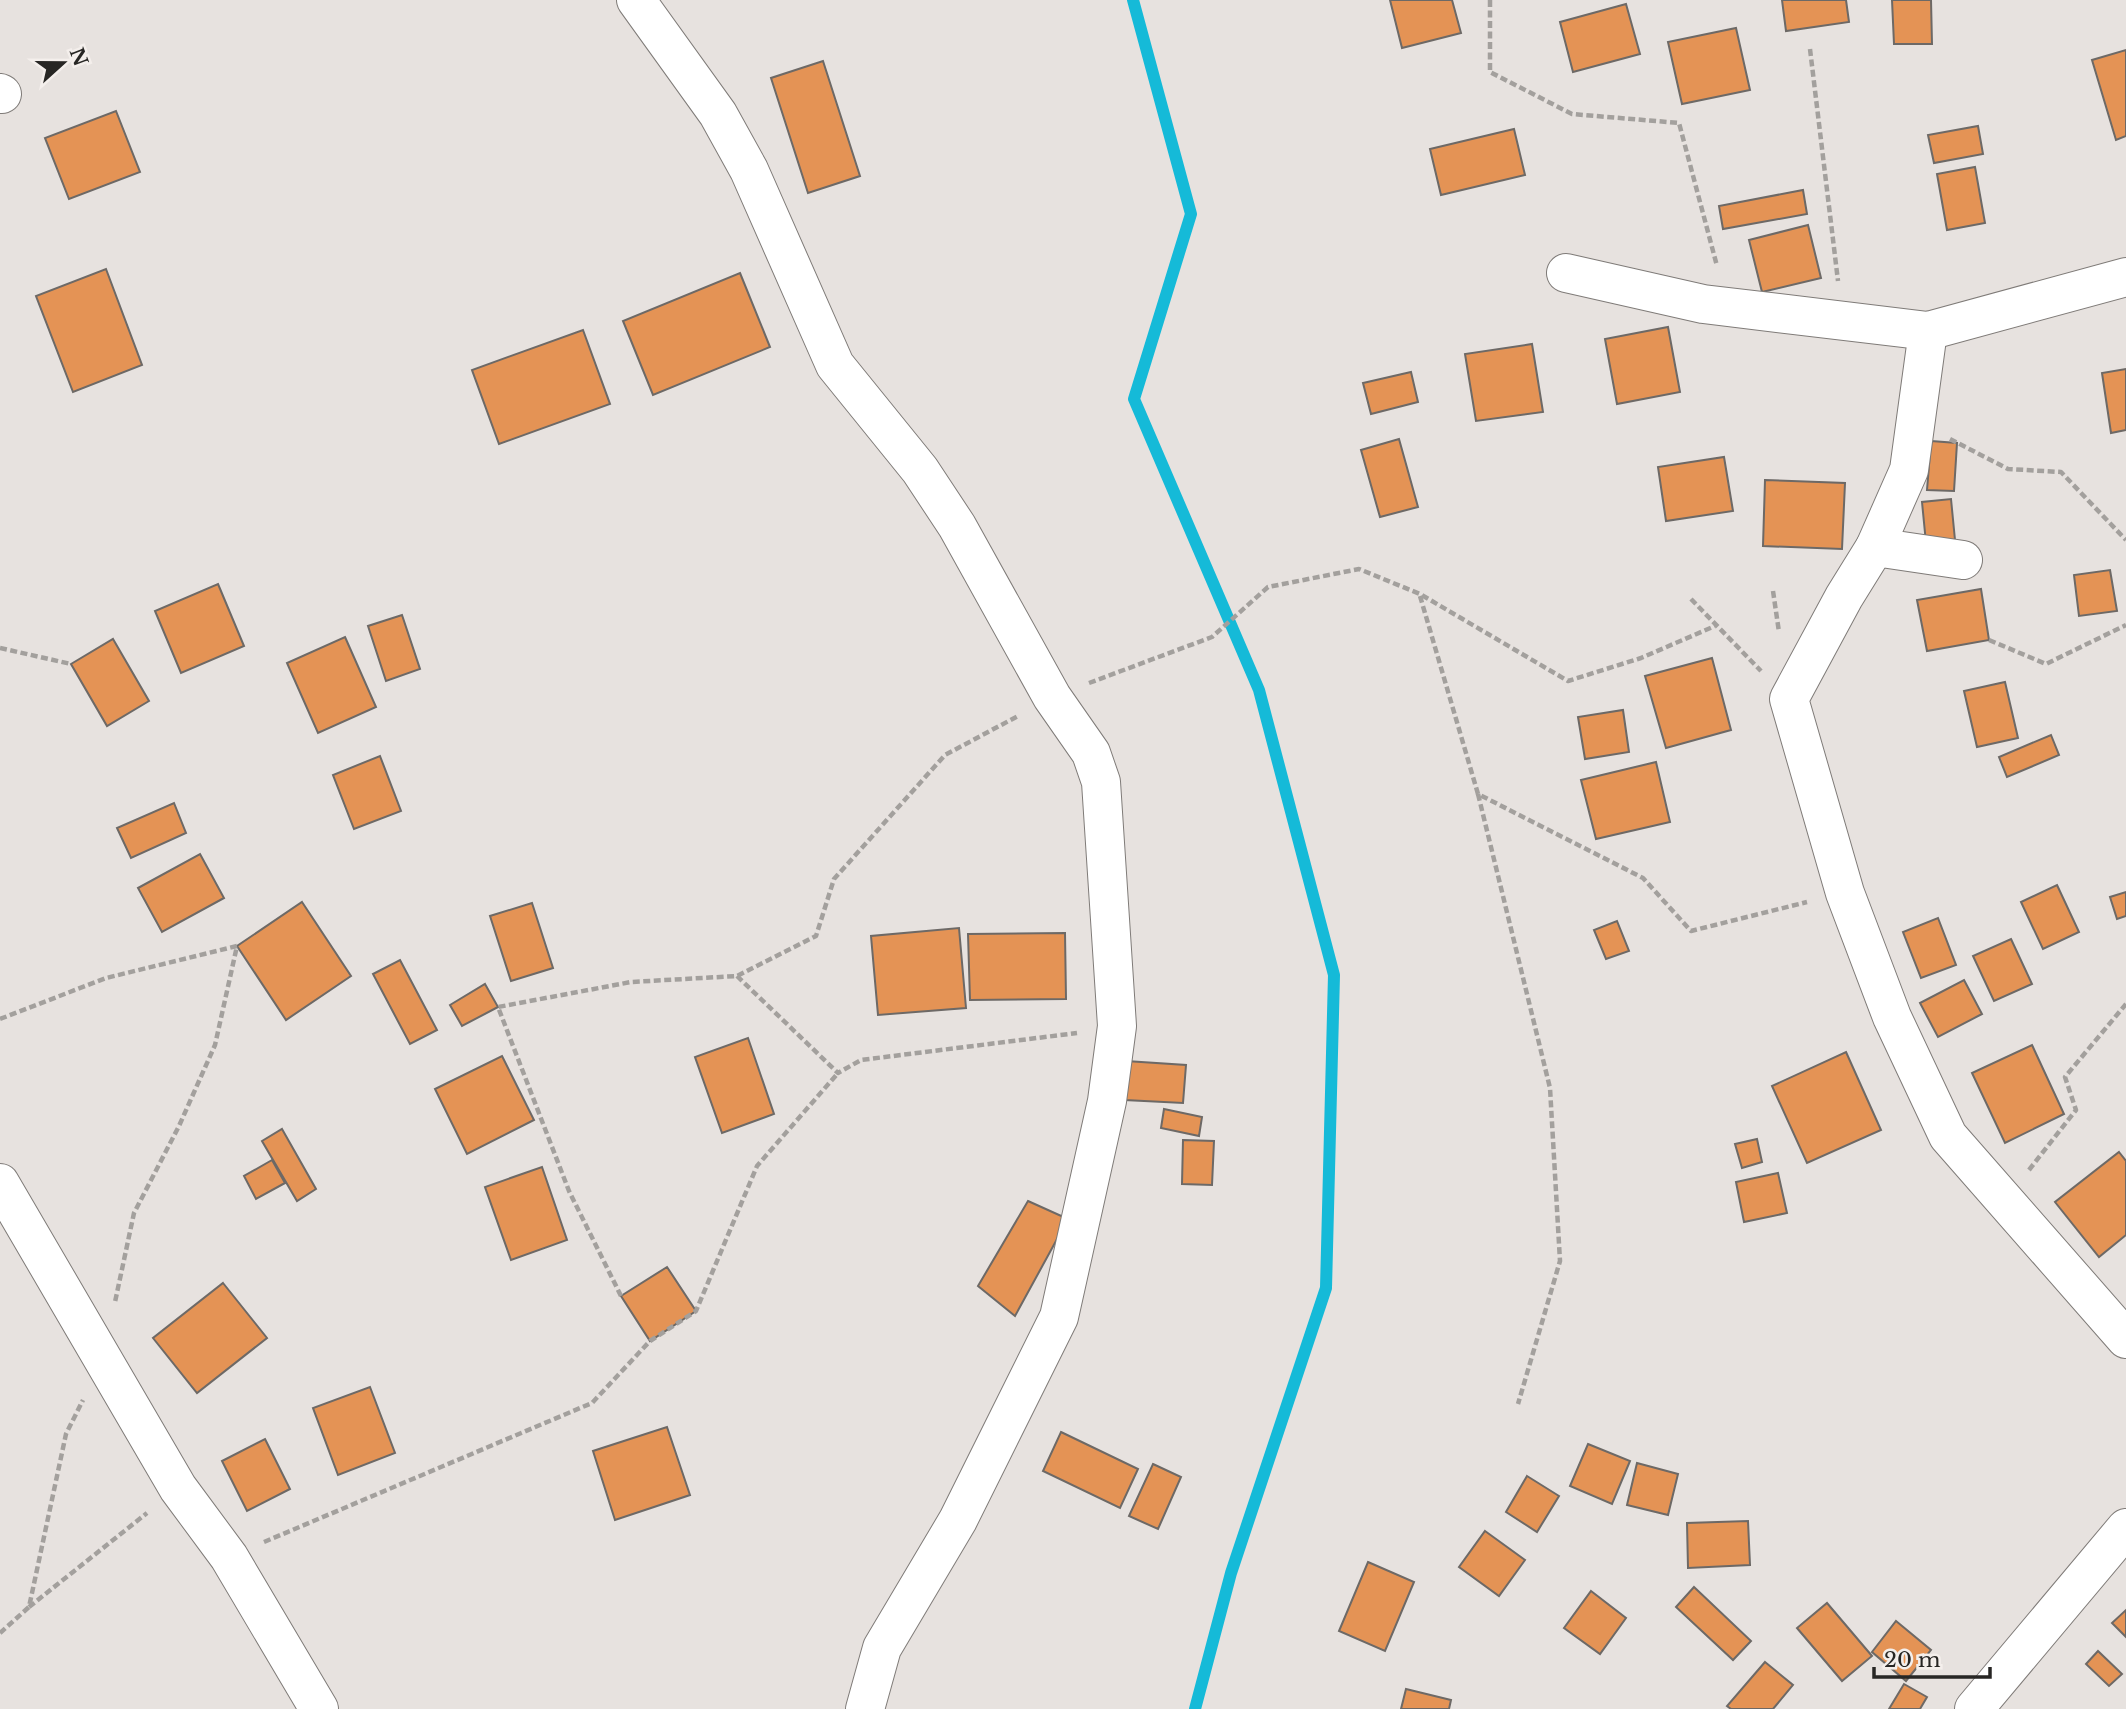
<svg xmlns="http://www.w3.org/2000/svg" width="2126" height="1709" viewBox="0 0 2126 1709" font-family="'Libre Baskerville',serif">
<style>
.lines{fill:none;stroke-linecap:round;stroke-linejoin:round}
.stream{stroke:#15bad8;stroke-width:12}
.building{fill:#e49355;stroke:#6d6966;stroke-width:2}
.minor-casing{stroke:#7f7b78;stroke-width:40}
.path{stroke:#a3a09d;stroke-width:4.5;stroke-dasharray:7 3.5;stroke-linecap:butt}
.minor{stroke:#fff;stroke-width:38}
</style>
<rect width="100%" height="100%" fill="#e7e2df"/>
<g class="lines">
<path class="stream" d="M1133,0L1191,214L1134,399L1259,690L1334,975L1326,1288L1231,1573L1195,1709"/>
</g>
<g class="building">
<path d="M1390,0H1452L1461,33L1402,48Z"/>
<path d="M1782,0H1846L1849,22L1786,31Z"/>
<path d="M1892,0H1931L1932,44H1894Z"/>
<path d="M1626,4L1640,54L1573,72L1560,22Z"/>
<path d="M1736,28L1750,90L1682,104L1668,42Z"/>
<path d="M2126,50V136L2116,140L2092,60Z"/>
<path d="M823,61L860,176L808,193L771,78Z"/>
<path d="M116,111L140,172L69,199L45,138Z"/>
<path d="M1978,126L1983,154L1934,163L1928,135Z"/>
<path d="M1514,129L1525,175L1441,195L1430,149Z"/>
<path d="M1975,167L1985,223L1947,230L1937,174Z"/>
<path d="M1803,190L1807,214L1723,229L1719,206Z"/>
<path d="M1808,225L1821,278L1762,292L1749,240Z"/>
<path d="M106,269L142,365L73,392L36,296Z"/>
<path d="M740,273L770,347L653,395L623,321Z"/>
<path d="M1668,327L1680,392L1617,404L1605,339Z"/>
<path d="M583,330L610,404L499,444L472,370Z"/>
<path d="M1532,344L1543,412L1476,421L1465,354Z"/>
<path d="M2126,369V430L2111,433L2102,373Z"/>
<path d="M1411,372L1418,402L1371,414L1363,383Z"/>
<path d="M1399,439L1418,507L1380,517L1361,450Z"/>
<path d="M1931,441L1957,443L1954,491L1927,490Z"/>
<path d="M1724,457L1733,511L1666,521L1658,467Z"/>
<path d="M1765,480L1845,483L1842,549L1763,546Z"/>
<path d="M1951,499L1955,540L1926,543L1922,502Z"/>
<path d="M2110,570L2117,611L2079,616L2074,575Z"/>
<path d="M218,584L244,646L181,673L155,611Z"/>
<path d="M1981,589L1989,640L1927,651L1917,600Z"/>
<path d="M402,615L420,669L386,681L368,626Z"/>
<path d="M345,637L376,707L318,733L287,663Z"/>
<path d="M113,639L149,701L107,726L71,664Z"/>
<path d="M1712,658L1731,730L1666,748L1645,676Z"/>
<path d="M2005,682L2018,738L1977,747L1964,691Z"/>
<path d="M1623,710L1629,752L1585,759L1578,717Z"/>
<path d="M2051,735L2059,755L2007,777L1999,757Z"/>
<path d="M380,756L401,811L354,829L333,775Z"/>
<path d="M1656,762L1670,822L1596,839L1581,780Z"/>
<path d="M174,803L186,833L131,858L117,828Z"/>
<path d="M200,854L224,898L162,932L138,888Z"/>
<path d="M2057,885L2079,932L2043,949L2021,902Z"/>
<path d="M2126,892V916L2117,919L2110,897Z"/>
<path d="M302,902L351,976L286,1020L237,946Z"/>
<path d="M532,903L553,968L511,981L490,916Z"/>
<path d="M1938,918L1956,965L1921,978L1903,932Z"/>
<path d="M1617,921L1629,951L1606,959L1594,930Z"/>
<path d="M959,928L966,1008L878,1015L871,936Z"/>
<path d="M1065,933L1066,999L970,1000L968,934Z"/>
<path d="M2011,939L2032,984L1994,1001L1973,956Z"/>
<path d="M400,960L437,1030L410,1044L373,974Z"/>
<path d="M1964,980L1982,1014L1938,1037L1920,1003Z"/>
<path d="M485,984L498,1007L462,1026L450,1005Z"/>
<path d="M748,1038L774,1114L722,1133L695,1057Z"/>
<path d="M2032,1045L2064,1114L2005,1143L1972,1073Z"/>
<path d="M1846,1052L1881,1130L1807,1163L1772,1086Z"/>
<path d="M502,1056L534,1120L467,1154L435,1089Z"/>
<path d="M1126,1061L1186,1065L1183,1103L1125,1100Z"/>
<path d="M1164,1109L1202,1117L1199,1136L1161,1128Z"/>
<path d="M282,1129L316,1189L297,1201L262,1141Z"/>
<path d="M1757,1139L1762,1162L1742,1168L1735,1144Z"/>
<path d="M1183,1140L1214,1141L1212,1185L1182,1184Z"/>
<path d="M2119,1152L2126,1161V1235L2099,1257L2055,1202Z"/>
<path d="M272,1160L285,1183L256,1199L244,1176Z"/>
<path d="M542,1167L567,1240L511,1260L485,1187Z"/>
<path d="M1778,1173L1787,1213L1744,1222L1736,1182Z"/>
<path d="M1028,1201L1068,1219L1015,1316L978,1286Z"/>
<path d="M667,1267L696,1311L650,1341L621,1296Z"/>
<path d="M223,1283L267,1338L197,1393L153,1338Z"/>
<path d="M370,1387L395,1453L338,1475L313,1408Z"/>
<path d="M667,1427L690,1495L615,1520L593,1451Z"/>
<path d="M1061,1432L1138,1469L1120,1508L1043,1471Z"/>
<path d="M265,1439L290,1489L247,1511L222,1461Z"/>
<path d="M1588,1444L1630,1461L1612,1504L1570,1486Z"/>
<path d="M1637,1463L1678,1474L1668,1515L1627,1505Z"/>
<path d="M1153,1464L1181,1477L1158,1529L1129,1516Z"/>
<path d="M1527,1476L1559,1496L1537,1532L1506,1512Z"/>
<path d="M1748,1521L1750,1565L1688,1568L1687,1523Z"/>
<path d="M1485,1531L1525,1560L1499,1596L1459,1567Z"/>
<path d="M1368,1562L1414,1582L1385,1651L1339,1631Z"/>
<path d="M1694,1587L1751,1641L1733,1660L1676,1607Z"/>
<path d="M1591,1591L1626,1618L1600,1654L1564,1628Z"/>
<path d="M1827,1603L1872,1656L1842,1681L1797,1628Z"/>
<path d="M2126,1610V1637L2112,1623Z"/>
<path d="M1896,1621L1931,1650L1906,1681L1872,1652Z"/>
<path d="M2098,1651L2122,1674L2109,1686L2086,1664Z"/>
<path d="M1765,1662L1793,1685L1773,1709H1731L1727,1706Z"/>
<path d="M1904,1684L1927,1697L1920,1709H1889Z"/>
<path d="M1406,1689L1451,1700L1449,1709H1401Z"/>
</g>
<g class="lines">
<defs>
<g id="minor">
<path d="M636,0L718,114L749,170L835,365L920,470L957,526L1052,697L1091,753L1101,782L1117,1026L1107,1101L1059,1317L958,1520L882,1648L865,1709"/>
<path d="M0,93L2,94"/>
<path d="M1566,273L1703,304L1928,331L2126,277"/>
<path d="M1928,331L1909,470L1875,547L1963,560"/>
<path d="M1875,547L1844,597L1789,699L1845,893L1892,1017L1948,1136L2126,1339"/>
<path d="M0,1183L178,1488L229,1557L319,1709"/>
<path d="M1974,1709L2126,1528"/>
</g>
</defs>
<use href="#minor" class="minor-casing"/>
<g class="path">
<path d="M1490,0V72L1572,114L1679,123L1717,266"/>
<path d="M1810,49L1838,281"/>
<path d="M1950,439L2008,469L2061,472L2126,540"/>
<path d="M1773,591L1779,632"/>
<path d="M1420,596L1478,794L1643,878L1691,931L1807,902"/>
<path d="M1691,599L1761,671"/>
<path d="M1989,640L2046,664L2126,625"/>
<path d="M0,648L71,664"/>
<path d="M1089,683L1212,637L1268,587L1359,569L1420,594L1568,681L1641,658L1715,626"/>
<path d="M1478,794L1550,1088L1560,1261L1518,1404"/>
<path d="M737,976L838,1073L861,1060L1077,1033"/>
<path d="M0,1019L106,978L237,946L215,1045L179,1126L134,1213L115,1302"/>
<path d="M2029,1170L2076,1110L2065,1077L2126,1004"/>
<path d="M621,1296L569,1191L498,1007L631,982L737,976L816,936L834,879L945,755L1018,716"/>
<path d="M264,1542L592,1403L650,1341L696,1311L757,1166L838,1073"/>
<path d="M29,1607L147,1513"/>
<path d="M0,1633L29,1607L66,1434L83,1400"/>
</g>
<use href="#minor" class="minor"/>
</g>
<g transform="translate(63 63) rotate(69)" stroke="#f4efec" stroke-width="5" paint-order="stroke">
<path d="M0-5L12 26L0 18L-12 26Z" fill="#272624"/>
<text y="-10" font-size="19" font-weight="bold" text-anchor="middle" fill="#272624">N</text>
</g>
<path d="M1874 1667v10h116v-10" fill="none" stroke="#272624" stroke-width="3.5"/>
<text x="1884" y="1667" font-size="21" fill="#272624" stroke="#f4efec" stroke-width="5" paint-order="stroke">20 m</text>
</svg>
